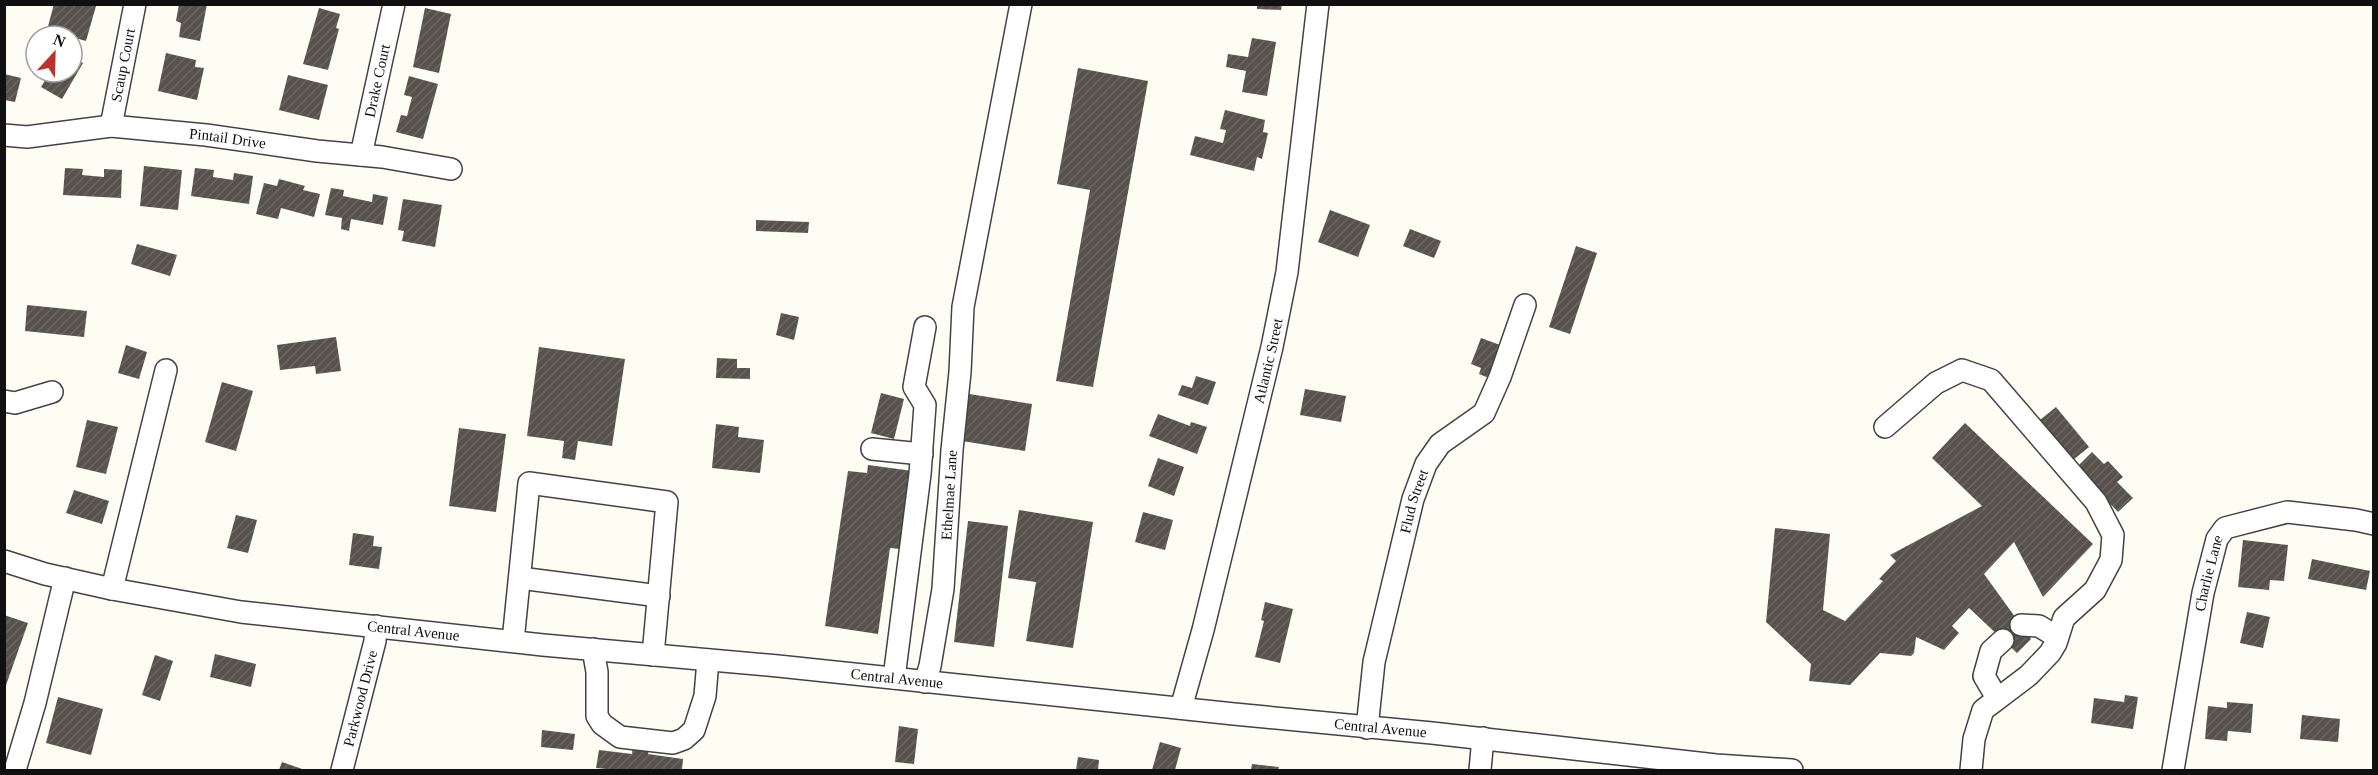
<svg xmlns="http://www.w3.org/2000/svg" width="2378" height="775" viewBox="0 0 2378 775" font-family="'Times New Roman',serif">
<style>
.building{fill:url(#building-hatch)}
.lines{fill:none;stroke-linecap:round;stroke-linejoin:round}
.minor-casing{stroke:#434343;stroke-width:24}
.minor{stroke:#fff;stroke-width:21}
.labels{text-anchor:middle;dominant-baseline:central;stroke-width:6;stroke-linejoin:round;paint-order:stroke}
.street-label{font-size:15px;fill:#101010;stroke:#fff}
</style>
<defs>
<pattern id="building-hatch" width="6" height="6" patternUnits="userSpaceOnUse" patternTransform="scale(1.5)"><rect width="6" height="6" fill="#58524d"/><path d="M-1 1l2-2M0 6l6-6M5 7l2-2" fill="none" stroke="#6b6662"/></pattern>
</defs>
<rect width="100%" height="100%" fill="#fefdf4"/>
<g class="building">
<path d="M54,4L96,6L86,41L47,30Z"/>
<path d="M179,4H207L200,41L179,37L181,23L176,21Z"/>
<path d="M1257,4H1282L1281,10L1257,9Z"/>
<path d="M319,8L340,14L336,28L339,29L328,70L303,64Z"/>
<path d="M425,8L451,14L439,73L413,67Z"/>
<path d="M1252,38L1276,42L1267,96L1242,92L1246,71L1226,67L1228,54L1248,57Z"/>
<path d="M166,53L196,60L195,67L204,68L197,100L158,91Z"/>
<path d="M72,57L83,63L62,99L41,87L50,72H72Z"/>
<path d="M1078,68L1148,81L1093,387L1056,381L1090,190L1057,184Z"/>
<path d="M4,74L21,78L15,102L4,100Z"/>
<path d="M288,75L328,85L319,120L279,110Z"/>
<path d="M409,76L438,84L423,139L396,132L401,115L407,116L412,97L404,95Z"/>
<path d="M1225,110L1265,120L1263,132L1268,133L1262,159L1257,157L1254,171L1190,155L1195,136L1223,143L1226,130L1220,129Z"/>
<path d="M144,166L182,170L178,210L140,206Z"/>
<path d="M65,168L83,169L82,175L104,177V169L122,170L121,198L63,195Z"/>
<path d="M195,168L214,170L213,177L233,180L234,173L253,176L249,204L191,196Z"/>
<path d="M279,179L305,186L303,190L320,194L314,217L281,208L278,219L256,214L264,183L277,186Z"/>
<path d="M331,188L344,190L343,196L372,202L373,194L388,197L383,225L351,219L349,231L341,229L342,218L325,215Z"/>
<path d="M403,199L442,205L435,247L402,241L404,231L398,230Z"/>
<path d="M1330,210L1370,225L1358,257L1318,242Z"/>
<path d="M756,220L809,222L808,233L756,231Z"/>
<path d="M1410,229L1441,241L1434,258L1403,246Z"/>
<path d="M137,244L177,255L170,276L131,264Z"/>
<path d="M1576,246L1597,253L1570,334L1549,327Z"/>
<path d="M27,305L87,311L84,337L25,331Z"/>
<path d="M781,313L799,317L794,340L776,335Z"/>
<path d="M336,337L341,371L316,374L315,366L280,370L277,345Z"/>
<path d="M1481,338L1500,345L1489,378L1479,374L1481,368L1471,364Z"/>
<path d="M126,345L147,352L139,379L118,373Z"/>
<path d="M539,347L625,359L612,446L578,441L575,460L562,458L564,441L527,436Z"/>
<path d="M717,358L737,359V368H750V379L716,378Z"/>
<path d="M1196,376L1216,382L1208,405L1178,395L1182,385L1192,388Z"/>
<path d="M222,382L253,391L236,451L205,442Z"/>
<path d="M1305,389L1346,396L1341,422L1300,415Z"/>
<path d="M881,393L904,399L894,439L871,433Z"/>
<path d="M963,393L1032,404L1025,451L956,440Z"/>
<path d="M2056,407L2089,447L2073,460L2040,420Z"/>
<path d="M1158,414L1190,426L1191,422L1207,427L1197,454L1149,436Z"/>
<path d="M87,420L118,427L106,474L76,467Z"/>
<path d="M1965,423L2093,544L2043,597L2014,542L1984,574L2031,639L2017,653L1969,608L1952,626L1959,633L1944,650L1916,637L1914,653L1911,656L1880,653L1850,685L1809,681L1811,664L1766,622L1775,528L1830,534L1823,610L1845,621L1883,581L1879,579L1896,561L1890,555L1982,506L1932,458Z"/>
<path d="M716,424L739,427L738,437L764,440L760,473L712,468Z"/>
<path d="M459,428L506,434L496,512L449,506Z"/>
<path d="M2092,452L2104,464L2108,461L2123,477L2117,482L2133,498L2118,512L2076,468Z"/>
<path d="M1158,458L1184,467L1174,496L1148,486Z"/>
<path d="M868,465L913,471L901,549L890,548L878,634L825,626L848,471L867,473Z"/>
<path d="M74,490L109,501L102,524L66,513Z"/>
<path d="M1019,510L1093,522L1073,648L1026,641L1036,582L1008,578Z"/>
<path d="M1143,512L1173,520L1165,550L1135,542Z"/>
<path d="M236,515L257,520L248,553L227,548Z"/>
<path d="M968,521L1008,526L994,647L954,642Z"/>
<path d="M353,533L374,536L373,546L382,547L379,569L349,565Z"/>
<path d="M2243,540L2288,545L2284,581L2270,580L2269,590L2238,587Z"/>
<path d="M2312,559L2370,571L2366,590L2308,579Z"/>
<path d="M1265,602L1293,609L1280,663L1255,657L1264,621L1261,620Z"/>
<path d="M2247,612L2270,617L2263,648L2240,643Z"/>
<path d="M4,615L28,623L5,688H4Z"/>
<path d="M215,654L256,664L251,687L210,677Z"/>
<path d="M155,655L173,661L160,701L142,695Z"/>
<path d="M2125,695L2138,697L2133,729L2091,723L2094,698L2124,702Z"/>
<path d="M58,697L103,709L91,755L46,743Z"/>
<path d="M2227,702L2253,704L2251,733L2228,731L2227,741L2205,739L2208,706L2227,708Z"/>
<path d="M2302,715L2340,719L2338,742L2300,739Z"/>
<path d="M899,726L918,729L914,764L895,762Z"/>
<path d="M542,730L575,734L573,750L541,747Z"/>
<path d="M1160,742L1181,748L1175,770H1152Z"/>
<path d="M633,746L649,749L648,754L683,759L682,770H617L596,768L599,750L632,754Z"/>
<path d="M1078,757L1099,760L1098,770H1076Z"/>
<path d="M282,762L305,770H279Z"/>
<path d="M1252,764L1279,767L1278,770H1251Z"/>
</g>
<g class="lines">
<defs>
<g id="minor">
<path id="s1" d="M111,126L135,4"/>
<path id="s2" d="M4,135L27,137L111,126L206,135L317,151L382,157L451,169"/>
<path id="s3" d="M361,155L394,4"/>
<path d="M4,401L15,403L52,392"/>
<path d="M1885,427L1936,383L1962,370L1991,380L2096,502L2113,535L2111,560L2095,590L2064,618L2056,643L2050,653L2029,675L1983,710L1974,739L1971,770"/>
<path d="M872,449L922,454"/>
<path id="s4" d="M4,561L45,574L112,589L241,612L543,645L778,666L1234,714L1432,733L1716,765L1792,770"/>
<path d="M520,578L659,596"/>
<path d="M112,589L166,370"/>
<path d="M2021,625L2039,626L2057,637"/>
<path d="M513,641L529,483L667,502L653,655"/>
<path d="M593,649L597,672V716L602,724L620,737L673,743L684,739L694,730L705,696L708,660"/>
<path d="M894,678L920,474L925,405L914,387L925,327"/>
<path id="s5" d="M925,682L930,666L943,589L952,450L960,372L963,307L1021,4"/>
<path d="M1997,698L1984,676L1991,651L2003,640"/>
<path id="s6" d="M1181,708L1203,630L1272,347L1287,272L1318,4"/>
<path id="s7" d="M1367,728L1374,662L1413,499L1426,464L1440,444L1484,413L1500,377L1525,305"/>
<path d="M15,770L35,703L65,578"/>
<path id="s8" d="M342,770L375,641L376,626"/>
<path d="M1480,770L1483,738"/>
<path id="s9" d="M2173,770L2203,593L2217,539L2225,528L2287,512L2356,520L2374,524"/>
</g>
</defs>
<use href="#minor" class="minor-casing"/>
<use href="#minor" class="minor"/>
</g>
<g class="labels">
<g class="street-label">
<text stroke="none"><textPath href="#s1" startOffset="62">Scaup Court</textPath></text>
<text stroke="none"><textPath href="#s3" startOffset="76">Drake Court</textPath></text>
<text stroke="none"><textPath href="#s2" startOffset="225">Pintail Drive</textPath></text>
<text stroke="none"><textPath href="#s6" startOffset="358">Atlantic Street</textPath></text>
<text stroke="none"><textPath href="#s5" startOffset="189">Ethelmae Lane</textPath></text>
<text stroke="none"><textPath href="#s7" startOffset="232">Flud Street</textPath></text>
<text stroke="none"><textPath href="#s9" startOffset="200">Charlie Lane</textPath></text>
<text stroke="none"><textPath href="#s4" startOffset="416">Central Avenue</textPath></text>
<text stroke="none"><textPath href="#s4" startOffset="902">Central Avenue</textPath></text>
<text stroke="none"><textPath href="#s8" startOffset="74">Parkwood Drive</textPath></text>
<text stroke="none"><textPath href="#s4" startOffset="1388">Central Avenue</textPath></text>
</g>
</g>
<rect width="2378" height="775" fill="none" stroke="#101010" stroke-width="12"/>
<g transform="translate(54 54) rotate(22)"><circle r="28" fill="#ffffff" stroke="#9f9f9f" stroke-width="1.5"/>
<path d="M0-4.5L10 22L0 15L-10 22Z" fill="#bc332d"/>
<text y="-9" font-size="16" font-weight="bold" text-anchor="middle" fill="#101010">N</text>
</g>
</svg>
